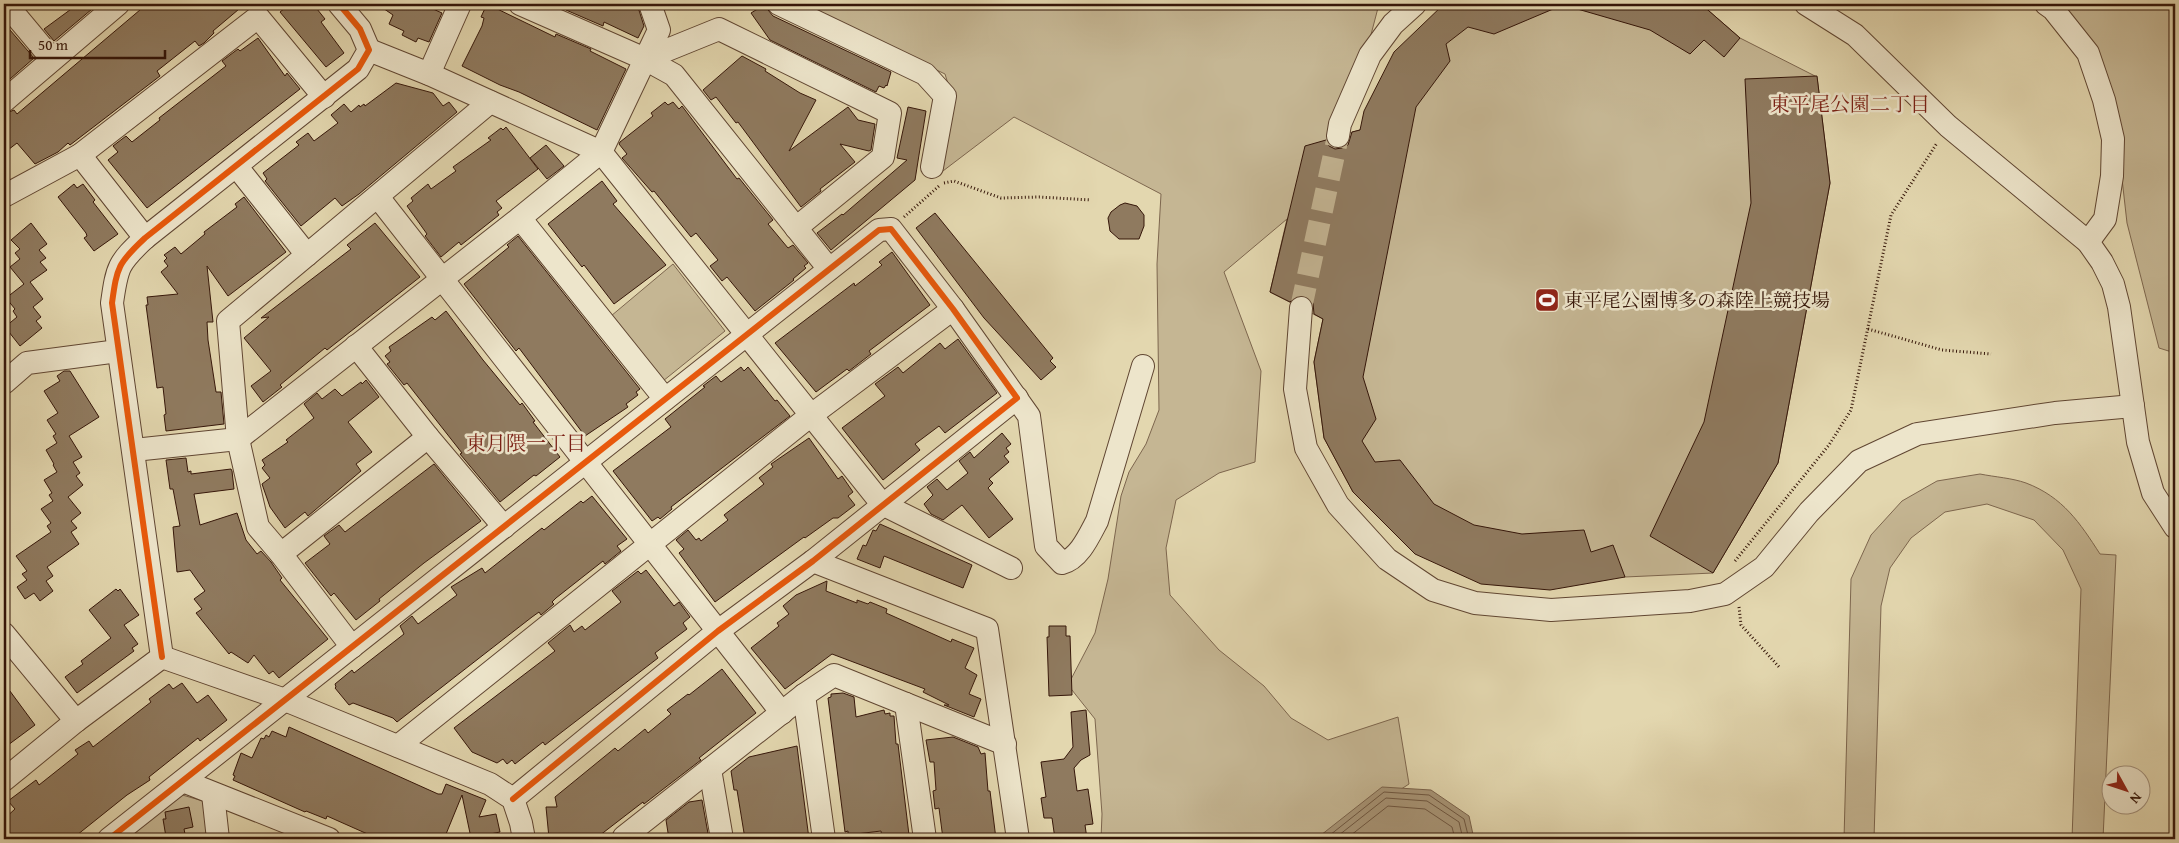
<svg xmlns="http://www.w3.org/2000/svg" width="2179" height="843" viewBox="0 0 2179 843" font-family="'Gentium Book Plus','Noto Serif JP',serif">
<style>
.green{fill:#c5b693;stroke:#7d664e}
.water{fill:#a89577;stroke:#7a624b}
.lines{fill:none;stroke-linecap:round;stroke-linejoin:round}
.shore{stroke:#6e5640;stroke-width:1}
.building{fill:#8f7a5f;stroke:#351609}
.minor-tunnel{stroke:#c0b08e;stroke-width:22;stroke-dasharray:22 11;stroke-linecap:butt}
.minor-casing{stroke:#604632;stroke-width:24}
.path{stroke:#351609;stroke-width:3;stroke-dasharray:1 2.5;stroke-linecap:butt}
.minor{stroke:#ede5cb;stroke-width:22}
.cycleway-casing{stroke:#ede5cb;stroke-width:9}
.cycleway{stroke:#e8590c;stroke-width:6}
.labels{text-anchor:middle;dominant-baseline:central;stroke-width:5;stroke-linejoin:round;paint-order:stroke}
.poi-label{font-size:19px;fill:#351609;stroke:#ede5cb;text-anchor:start}
.neighbourhood-label{font-size:20px;fill:#7a1f14;stroke:#ede5cb}
</style>
<rect width="100%" height="100%" fill="#e3d7af"/>
<filter id="stains"><feTurbulence type="fractalNoise" baseFrequency=".004" numOctaves="4"/><feColorMatrix values="0 0 0 0 .2 0 0 0 0 .09 0 0 0 0 .02 0 0 0 .5 -.17"/></filter>
<radialGradient id="worn" r=".72"><stop offset=".6" stop-color="#630" stop-opacity="0"/><stop offset="1" stop-color="#630" stop-opacity=".3"/></radialGradient>
<g class="green">
<path d="M798,4H1379L1345,134L1360,130L1445,4H1701L1740,38L1817,77L1830,183L1778,463L1713,573L1625,577L1353,492L1324,438L1314,362L1323,319L1270,292L1287,219L1224,272L1261,371L1255,462L1219,473L1176,500L1166,548L1170,595L1219,650L1264,686L1291,718L1328,740L1398,717L1409,784L1349,823L1339,839H1101L1102,814L1095,719L1068,685L1095,633L1108,579L1121,496L1129,472L1146,444L1159,410L1157,264L1161,194L1014,117L939,174L952,97L945,74Z"/>
<path d="M2058,4H2175V353L2159,348L2127,223L2113,99Z"/>
<path d="M673,264L725,331L663,381L611,316Z"/>
<path d="M1980,474C1995,477 2012,478 2026,483C2063,497 2080,523 2100,554L2116,555L2103,839H2072L2081,589L2063,550L2034,520L1987,504L1945,512L1911,538L1890,568L1881,606L1874,839H1844L1851,579L1871,535L1902,501L1937,481Z"/>
<path d="M179,794L203,801L208,839H126Z"/>
</g>
<path class="water" d="M1382,787L1431,790L1469,816L1474,839H1319L1321,835Z"/>
<g class="lines">
<g class="shore">
<path d="M1325,839L1384,792L1429,795L1464,819L1469,839"/>
<path d="M1334,839L1386,798L1427,801L1459,822L1463,839"/>
<path d="M1346,839L1388,806L1425,809L1452,827L1455,839"/>
</g>
</g>
<g class="building">
<path d="M78,4H98L54,41L44,29Z"/>
<path d="M147,4H245L213,31L214,33L204,43L199,46L195,41L157,71L160,76L70,145L68,143L58,152L35,164L17,143L4,153V114L14,110L17,114Z"/>
<path d="M290,4H313L325,19L321,22L344,53L326,67L280,12Z"/>
<path d="M377,4H422L442,13L429,42L418,38L416,42L402,35L404,31L389,24L393,15Z"/>
<path d="M487,4L555,37L556,34L591,49L590,51L626,69L597,130L519,92L500,85L462,66L482,26L484,18L481,17Z"/>
<path d="M569,4H637L644,26L638,38L604,22L603,26L566,10Z"/>
<path d="M1444,4H1565L1494,34L1468,27L1446,44L1450,61L1416,107L1363,377L1376,419L1362,441L1375,462L1400,460L1434,504L1474,525L1522,534L1584,530L1591,552L1613,545L1625,577L1550,590L1481,584L1415,554L1353,492L1324,438L1314,362L1323,319L1314,314L1313,303L1308,297L1296,296L1290,302L1270,292L1305,146L1326,140L1329,146L1335,149L1342,148L1348,145L1352,132L1360,130L1364,111L1394,52Z"/>
<path d="M1575,4H1701L1740,38L1724,57L1704,40L1690,54L1650,30L1574,8Z"/>
<path d="M764,5L773,16L891,72L887,86L886,85L884,88L879,86L876,92L770,40L751,13Z"/>
<path d="M4,23L34,58L10,79L4,71Z"/>
<path d="M258,38L285,76L287,73L300,89L147,208L108,160L118,152L113,146L126,136L132,142L160,120L159,118L226,66L222,61L238,49L240,51Z"/>
<path d="M742,56L766,69L765,71L800,93L816,100L789,151L848,107L858,120L875,124L871,150L869,151L840,144L855,162L820,189L821,191L801,207L738,122L736,123L716,97L711,100L703,90Z"/>
<path d="M1817,76L1830,183L1778,463L1713,573L1650,536L1704,422L1751,203L1745,79Z"/>
<path d="M396,83L433,93L443,106L449,102L457,112L359,194L342,206L335,198L301,226L265,181L267,179L263,173L299,145L296,142L308,133L314,141L338,123L331,115L344,104L351,112L359,105L360,107L364,104L365,106Z"/>
<path d="M665,102L668,105L673,102L679,109L682,106L737,179L739,178L773,220L768,224L788,248L793,245L808,263L804,266L806,268L793,279L794,280L755,311L727,277L722,281L710,266L718,260L696,233L691,237L654,191L652,192L622,158L627,154L619,144L620,142L653,116L651,113Z"/>
<path d="M908,107L926,111L915,180L831,250L817,233L842,214L843,215L907,160L897,158Z"/>
<path d="M506,127L538,169L496,201L502,208L497,212L499,215L461,245L459,242L441,257L425,236L427,234L407,206L413,201L411,198L428,184L431,189L456,171L453,167L491,140L488,138L501,128L503,130Z"/>
<path d="M546,145L564,166L547,179L530,158Z"/>
<path d="M602,181L617,201L613,204L666,265L614,304L584,265L582,267L548,224Z"/>
<path d="M74,184L77,188L83,184L95,200L93,202L118,234L94,251L84,238L87,236L86,233L58,197Z"/>
<path d="M244,197L286,252L228,296L207,266L213,322H207L208,340L216,392H221L224,424L166,431L164,415L166,414L163,387L157,388L146,305H148L147,297L178,294L161,272L168,266L164,261L167,258L164,255L175,247L181,254L205,234L204,232L237,207L235,204Z"/>
<path d="M1125,203L1137,206L1144,215V226L1139,239H1119L1110,231L1108,218L1111,212L1120,205Z"/>
<path d="M935,213L1053,358L1050,361L1056,367L1041,380L984,318L916,228Z"/>
<path d="M31,223L47,244L39,250L46,258L40,262L47,270L30,282L43,299L33,307L41,317L36,321L42,328L20,346L5,327L17,317L13,311L15,309L6,298L24,284L10,267L20,259L15,253L20,249L11,240Z"/>
<path d="M375,223L420,277L327,350L325,348L280,385L282,387L263,402L251,386L271,371L244,338L269,317L261,318L351,249L347,245Z"/>
<path d="M518,236L640,389L636,392L638,395L626,404L628,407L585,436L519,348L516,351L464,284L509,247L507,245Z"/>
<path d="M892,252L930,305L869,351L871,354L849,371L847,369L816,392L775,343L854,283L855,286L882,265L879,262Z"/>
<path d="M446,311L483,360L520,405L522,403L535,421L533,422L560,457L536,476L534,475L500,502L460,454L462,453L407,383L404,385L387,364L390,362L385,356L391,351L389,347L432,317L435,320Z"/>
<path d="M958,339L997,393L945,433L939,426L915,444L920,450L883,480L842,428L885,396L875,384L898,367L903,373L940,343L945,349Z"/>
<path d="M741,367L744,371L748,367L775,401L777,400L790,416L671,507L672,509L660,519L658,517L652,521L613,471L671,427L665,419L705,387L703,386L716,376L721,382Z"/>
<path d="M64,371H70L99,417L69,436L82,457L73,462L80,473L76,476L83,485L68,497L81,513L71,521L77,528L71,532L79,544L47,567L53,576L46,581L53,591L40,601L34,593L25,599L17,587L27,580L22,574L27,571L16,556L51,532L47,526L51,523L41,509L53,501L49,495L52,493L44,480L57,472L53,465L54,464L46,450L57,443L53,436L56,434L47,420L58,413L44,391L60,381L57,376Z"/>
<path d="M366,380L379,397L348,422L372,452L356,464L361,471L308,516L305,512L285,528L270,507L262,484L270,478L262,468L265,465L262,460L288,442L286,440L314,418L304,404L317,393L322,399L335,389L342,396L361,382L362,384Z"/>
<path d="M1002,433L1011,444L1006,448L1009,452L1004,456L1009,462L989,479L993,483L988,488L1013,519L989,538L962,505L943,520L931,514L924,504L933,495L927,487L937,479L947,490L968,473L959,461L970,452L974,458Z"/>
<path d="M809,438L838,479L842,476L853,492L848,496L855,505L838,518H833L805,538L804,537L715,602L679,553L684,549L676,540L688,530L696,540L699,538L701,541L728,520L724,515L764,484L759,478L773,467L771,464Z"/>
<path d="M186,458L188,472L191,471V474L231,469L232,471L234,489L194,494L200,525L237,513L246,540L257,554L261,551L271,562L282,578L280,580L328,639L279,678L273,671L269,674L254,655L248,663L231,652L229,654L196,613L202,609L194,599L205,591L190,570L177,572L173,527L180,526L173,489H170L166,460Z"/>
<path d="M434,464L481,521L424,563L379,599L380,601L356,620L334,593L331,596L305,563L330,544L324,536L339,525L345,532Z"/>
<path d="M592,496L627,539L617,546L621,551L605,564L603,561L556,598L552,602L554,604L541,615L539,612L532,617L397,722L393,718L353,703L349,705L335,688L336,687L335,684L352,670L354,673L404,634L400,626L412,616L418,624L457,595L451,587L482,568L485,573L542,528L544,530L581,501L583,503Z"/>
<path d="M880,524L972,565L963,588L884,556L880,568L857,559L863,545L866,546L873,530L876,531Z"/>
<path d="M646,570L674,606L679,602L690,617L683,623L687,629L655,653L658,658L545,745L543,742L515,764L512,760L507,764L503,759L497,763L472,752L454,728L555,651L548,643L570,625L574,632L582,626L585,630L621,602L612,591L638,571L641,574Z"/>
<path d="M827,581L826,591L857,603V600L868,604L870,602L887,609L886,613L951,642L952,639L974,648L965,668L977,675L969,694L981,699L974,717L944,705H949L923,692L925,689L832,654L785,689L751,648L779,626L777,623L789,614L783,606L796,595Z"/>
<path d="M116,589L118,591L120,589L139,615L124,625L138,644L132,648L134,651L77,693L65,677L83,664L81,661L111,638L89,610Z"/>
<path d="M1049,626H1066V636H1070L1072,695L1049,696L1047,637H1049Z"/>
<path d="M722,669L756,713L699,758L701,760L662,790L644,804L643,802L595,839H561L560,836L549,838L546,807H557L555,797L615,748L618,751L645,729L648,733L671,714L667,710L688,694L689,695Z"/>
<path d="M4,683L35,725L4,748Z"/>
<path d="M182,683L197,703L208,695L227,720L200,741L198,738L149,777L150,780L127,795L72,839H4V819L15,809L8,801L36,780L39,785L78,754L75,750L89,741L93,747L151,702L149,699L169,684L173,689Z"/>
<path d="M843,693L854,697L856,717L884,710L885,714L890,713V716H894L896,744H898L909,835L882,839L881,831L848,835V831L845,832L828,698L831,697V694Z"/>
<path d="M1086,710L1090,755L1081,760L1074,768L1077,791L1088,789L1093,824L1085,825L1087,839H1055L1052,818H1044L1041,798L1046,797L1041,762L1064,759L1073,747L1071,712Z"/>
<path d="M289,727L438,794H442L446,784L486,800L479,817L496,814L500,832L471,838L462,795L444,839H371L372,836L327,816L326,819L306,811L305,812L233,780L235,776L233,775L241,753L252,758L261,738L264,739L266,735L269,737L272,731L286,737Z"/>
<path d="M953,737L978,747L981,754L985,753L988,791H990L996,839H943L939,808L935,809L933,791L936,790L934,762H930L926,740Z"/>
<path d="M797,746L809,839H745L737,790H734L731,771L749,757Z"/>
<path d="M702,800L709,839H669L666,820L689,802Z"/>
<path d="M189,807L193,827L184,829L185,834L166,837L163,819H166L165,812Z"/>
</g>
<g class="lines">
<path class="minor-tunnel" d="M1301,308L1338,136"/>
<defs>
<g id="minor">
<path d="M6,4L52,59"/>
<path d="M520,4L645,59L674,75L829,269"/>
<path d="M779,4L925,74L945,96L932,167"/>
<path d="M1806,4L1855,35L1948,126L2088,242L2102,262L2113,284L2119,307L2138,442L2153,493L2175,527"/>
<path d="M2046,4L2053,9L2088,53L2104,100L2113,139L2112,176L2105,219L2088,242"/>
<path d="M369,50L429,74L601,152L882,504L1011,568"/>
<path d="M645,59L719,29L890,113L883,157L796,228"/>
<path d="M429,74L460,4"/>
<path d="M4,101L118,4"/>
<path d="M1338,136L1340,124L1370,55L1393,24L1415,4"/>
<path d="M80,155L145,238"/>
<path d="M237,167L307,255"/>
<path d="M4,196L80,155L258,17L324,97"/>
<path d="M378,197L782,713"/>
<path d="M520,218L665,399"/>
<path d="M1301,308L1295,389L1306,448L1338,505L1387,559L1433,590L1475,603L1551,610L1690,601L1725,594L1764,567L1809,512L1859,461L1917,434L2055,413L2133,406"/>
<path d="M356,346L428,437L504,527"/>
<path d="M4,383L27,363L118,351"/>
<path d="M134,450L238,439L520,218L601,152L659,30L650,4"/>
<path d="M281,554L428,437"/>
<path d="M813,561L987,629L1018,839"/>
<path d="M4,634L76,721"/>
<path d="M352,647L281,554L258,527L238,439L228,321L490,102"/>
<path d="M162,657L112,303C117,267 118,263 145,238L358,69L369,50L360,29L339,4"/>
<path d="M162,657L285,700L490,784L513,799L521,823L524,839"/>
<path d="M804,695L824,839"/>
<path d="M906,704L925,839"/>
<path d="M398,746L810,416L953,309"/>
<path d="M710,769L722,839"/>
<path d="M4,780L76,721L162,657"/>
<path d="M183,781L329,839"/>
<path d="M213,794L218,839"/>
<path d="M513,799L718,631L813,561L1017,398"/>
<path d="M109,839L879,230L891,229L953,309L1029,416L1046,546L1062,563C1079,559 1089,536 1097,521L1143,366"/>
<path d="M624,839V837L804,695L834,675L1005,744"/>
</g>
</defs>
<use href="#minor" class="minor-casing"/>
<g class="path">
<path d="M944,183L954,181L1001,198L1039,197L1091,200"/>
<path d="M904,217L939,186"/>
<path d="M1868,329L1942,350L1991,354"/>
<path d="M1735,561L1829,445L1851,410L1891,215L1937,143"/>
<path d="M1739,607L1741,625L1780,668"/>
</g>
<use href="#minor" class="minor"/>
<defs>
<g id="cycleway">
<path d="M162,657L112,303C117,267 118,263 145,238L358,69L369,50L360,29L339,4"/>
<path d="M109,839L879,230L891,229L953,309L1017,398L813,561L718,631L513,799"/>
</g>
</defs>
<use href="#cycleway" class="cycleway-casing"/>
<use href="#cycleway" class="cycleway"/>
</g>
<defs>
<symbol id="stadium-square" viewBox="-11 -11 22 22"><rect x="-9" y="-9" width="18" height="18" rx="4" fill="#8f2418" stroke="#ede5cb"/><path d="M0-5a6.5 5 0 1 0 0 10a6.5 5 0 1 0 0-10ZM-3.5-1.8h7v3.6h-7Z" fill="#fff"/></symbol>
</defs>
<g fill-rule="evenodd">
<use href="#stadium-square" x="1533" y="286" width="28" height="28"/>
</g>
<g class="labels">
<g class="poi-label">
<text x="1564" y="300">東平尾公園博多の森陸上競技場</text>
</g>
<g class="neighbourhood-label">
<text x="1850" y="103">東平尾公園二丁目</text>
<text x="526" y="442">東月隈一丁目</text>
</g>
</g>
<rect width="2179" height="843" fill="none" stroke="#e3d7af" stroke-width="20"/>
<rect x="5" y="5" width="2169" height="833" fill="none" stroke="#351609" stroke-width="2.5"/>
<rect x="10" y="10" width="2159" height="823" fill="none" stroke="#351609"/>
<g transform="translate(2126 790) rotate(130)"><circle r="24" fill="#ede5cb" stroke="#a3927d"/>
<path d="M0-4L9 19L0 12L-9 19Z" fill="#8f2418"/>
<text y="-8" font-size="14" font-weight="bold" text-anchor="middle" fill="#351609">N</text>
</g>
<path d="M30 50v8h135v-8" fill="none" stroke="#351609" stroke-width="2.5"/>
<text x="38" y="50" font-size="15" fill="#351609" stroke="#ede5cb" stroke-width="4" paint-order="stroke">50 m</text>
<rect width="100%" height="100%" filter="url(#stains)"/>
<rect width="100%" height="100%" fill="url(#worn)"/>
</svg>
